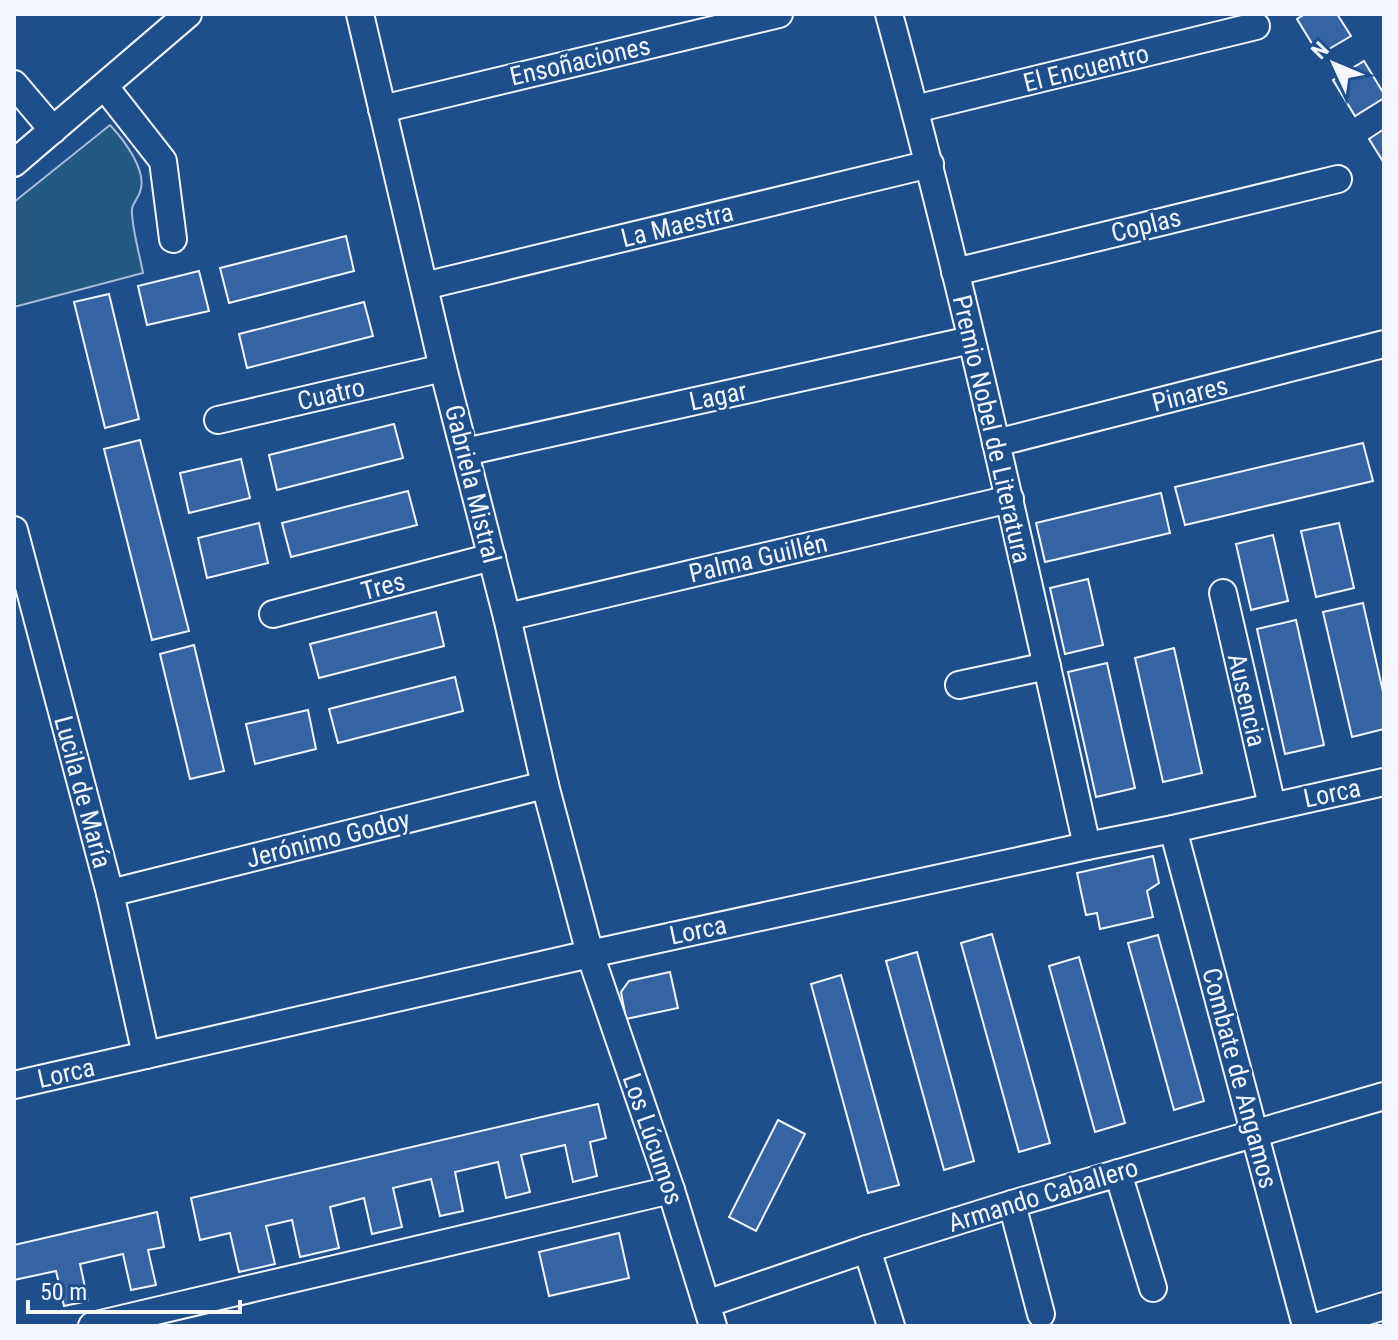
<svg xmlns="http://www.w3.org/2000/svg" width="1398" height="1340" viewBox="0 0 1398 1340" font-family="'Roboto Condensed',sans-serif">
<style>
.green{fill:#245a82;stroke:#a8bbd7;stroke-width:2}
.building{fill:#3563a3;stroke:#f2f6ff;stroke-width:2}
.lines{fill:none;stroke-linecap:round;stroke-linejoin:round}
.street-casing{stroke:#f2f6ff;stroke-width:30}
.street{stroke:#1f4e8c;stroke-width:26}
.labels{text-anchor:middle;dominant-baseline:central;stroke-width:6;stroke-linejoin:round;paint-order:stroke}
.street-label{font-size:26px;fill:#f2f6ff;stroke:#1f4e8c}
</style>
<rect width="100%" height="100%" fill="#1f4e8c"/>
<path class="green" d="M110,125C124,140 148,171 140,192C138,198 133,203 132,209C131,225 140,256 143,273L14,307V202Z"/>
<g class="building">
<path d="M1305,14H1337L1351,36L1319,55L1297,19Z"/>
<path d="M1364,61L1384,94V98L1355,116L1333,80Z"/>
<path d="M1384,129V163L1369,139Z"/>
<path d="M346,236L354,271L229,303L220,268Z"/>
<path d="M199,271L209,311L147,325L138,286Z"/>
<path d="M109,294L139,419L105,428L74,302Z"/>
<path d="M364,302L373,336L247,368L239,334Z"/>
<path d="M394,424L403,458L277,490L269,455Z"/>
<path d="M140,440L189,631L152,640L104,449Z"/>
<path d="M1363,443L1373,481L1185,525L1175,487Z"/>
<path d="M241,459L250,498L189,513L180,473Z"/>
<path d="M408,491L417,525L291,557L282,523Z"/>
<path d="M1161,493L1170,533L1045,562L1036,523Z"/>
<path d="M259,523L268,563L207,578L198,538Z"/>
<path d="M1339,523L1354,588L1316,597L1301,531Z"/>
<path d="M1273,535L1288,601L1251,610L1236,544Z"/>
<path d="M1088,579L1103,645L1065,654L1050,588Z"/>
<path d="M1363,603L1384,696V729L1352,737L1323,612Z"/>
<path d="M436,612L444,646L319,678L310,644Z"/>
<path d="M1296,620L1324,745L1285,754L1257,629Z"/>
<path d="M194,645L224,771L190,779L160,654Z"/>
<path d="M1174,648L1202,773L1163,782L1135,658Z"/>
<path d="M1107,663L1135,788L1096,797L1068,672Z"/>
<path d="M455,677L463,711L338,743L329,709Z"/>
<path d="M308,710L316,749L255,764L246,724Z"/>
<path d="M1153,856L1159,883L1147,891L1153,917L1100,929L1097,913L1086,915L1077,873Z"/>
<path d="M992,934L1050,1143L1019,1152L961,943Z"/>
<path d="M1158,935L1204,1101L1174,1110L1128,943Z"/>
<path d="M917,952L974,1161L944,1170L886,961Z"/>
<path d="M1079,957L1125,1123L1095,1132L1049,966Z"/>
<path d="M670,972L678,1008L626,1019L621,992L629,981Z"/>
<path d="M841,975L899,1185L868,1193L811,984Z"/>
<path d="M598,1104L606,1138L590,1142L597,1176L573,1182L565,1145L521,1155L530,1192L506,1198L498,1162L455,1172L463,1211L440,1216L431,1179L393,1188L402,1227L372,1234L364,1198L330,1207L339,1248L300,1257L292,1220L266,1226L275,1264L239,1272L230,1233L200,1240L191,1198Z"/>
<path d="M778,1120L805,1134L756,1231L729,1217Z"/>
<path d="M157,1212L164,1247L148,1250L156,1285L131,1290L123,1254L80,1264L88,1301L64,1306L56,1271L14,1280V1245Z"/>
<path d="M619,1233L629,1278L549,1296L539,1252Z"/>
</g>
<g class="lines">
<defs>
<g id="street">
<path d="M360,14L443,368L507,617L545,785L590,954L671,1190L713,1326"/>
<path d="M889,14C964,289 1025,568 1087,846"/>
<path d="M14,84L53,130"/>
<path d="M105,87L163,161L173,239"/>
<path d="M382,109L779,14"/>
<path d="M915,109L1256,26"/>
<path d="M14,163L188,14"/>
<path d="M955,272L1338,179"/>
<path d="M424,286L930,164"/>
<path d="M218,420L443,368"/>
<path d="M996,443L1384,344"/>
<path d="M465,452L971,340"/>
<path d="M14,530L110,893L146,1055"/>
<path d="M1223,593L1272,806"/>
<path d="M273,614L492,557"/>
<path d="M507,617L1010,499"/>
<path d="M959,685L1047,666"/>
<path d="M1173,829L1306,1326"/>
<path d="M110,893L545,785"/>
<path d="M14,1085L590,954L1087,846L1173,829L1384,782"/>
<path d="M1118,1173L1153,1288"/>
<path d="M1012,1204L1041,1314"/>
<path d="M867,1249L891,1326"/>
<path d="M706,1304L867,1249L1012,1204L1384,1096"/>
<path d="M92,1326L671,1190"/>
<path d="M1319,1326L1384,1306"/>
</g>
</defs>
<use href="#street" class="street-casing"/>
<use href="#street" class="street"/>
</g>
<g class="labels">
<g class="street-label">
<text transform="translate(580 61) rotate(-13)">Ensoñaciones</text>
<text transform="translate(1086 68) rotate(-14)">El Encuentro</text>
<text transform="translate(677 225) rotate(-14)">La Maestra</text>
<text transform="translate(1146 225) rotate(-14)">Coplas</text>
<text transform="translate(331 394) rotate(-13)">Cuatro</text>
<text transform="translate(1190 394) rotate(-14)">Pinares</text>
<text transform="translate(718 396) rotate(-12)">Lagar</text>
<text transform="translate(992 429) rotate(77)">Premio Nobel de Literatura</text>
<text transform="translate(473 484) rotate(76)">Gabriela Mistral</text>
<text transform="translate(758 558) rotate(-13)">Palma Guillén</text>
<text transform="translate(383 586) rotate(-15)">Tres</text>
<text transform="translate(1247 700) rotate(77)">Ausencia</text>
<text transform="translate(83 792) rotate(75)">Lucila de María</text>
<text transform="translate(1332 793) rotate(-12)">Lorca</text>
<text transform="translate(328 839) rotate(-14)">Jerónimo Godoy</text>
<text transform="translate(698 930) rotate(-12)">Lorca</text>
<text transform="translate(66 1073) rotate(-13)">Lorca</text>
<text transform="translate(1240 1078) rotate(75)">Combate de Angamos</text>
<text transform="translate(653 1139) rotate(71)">Los Lúcumos</text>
<text transform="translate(1043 1195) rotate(-17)">Armando Caballero</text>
</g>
</g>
<rect width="1398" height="1340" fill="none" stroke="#f2f6ff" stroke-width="32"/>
<g transform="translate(1334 64) rotate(314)" stroke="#1f4e8c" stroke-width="6" paint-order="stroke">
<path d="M0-6L14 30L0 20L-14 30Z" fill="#f2f6ff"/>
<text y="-12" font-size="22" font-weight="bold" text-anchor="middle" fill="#f2f6ff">N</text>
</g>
<path d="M28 1300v12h212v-12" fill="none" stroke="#f2f6ff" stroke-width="4"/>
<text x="40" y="1300" font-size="24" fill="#f2f6ff" stroke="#1f4e8c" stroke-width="6" paint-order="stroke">50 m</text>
</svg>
